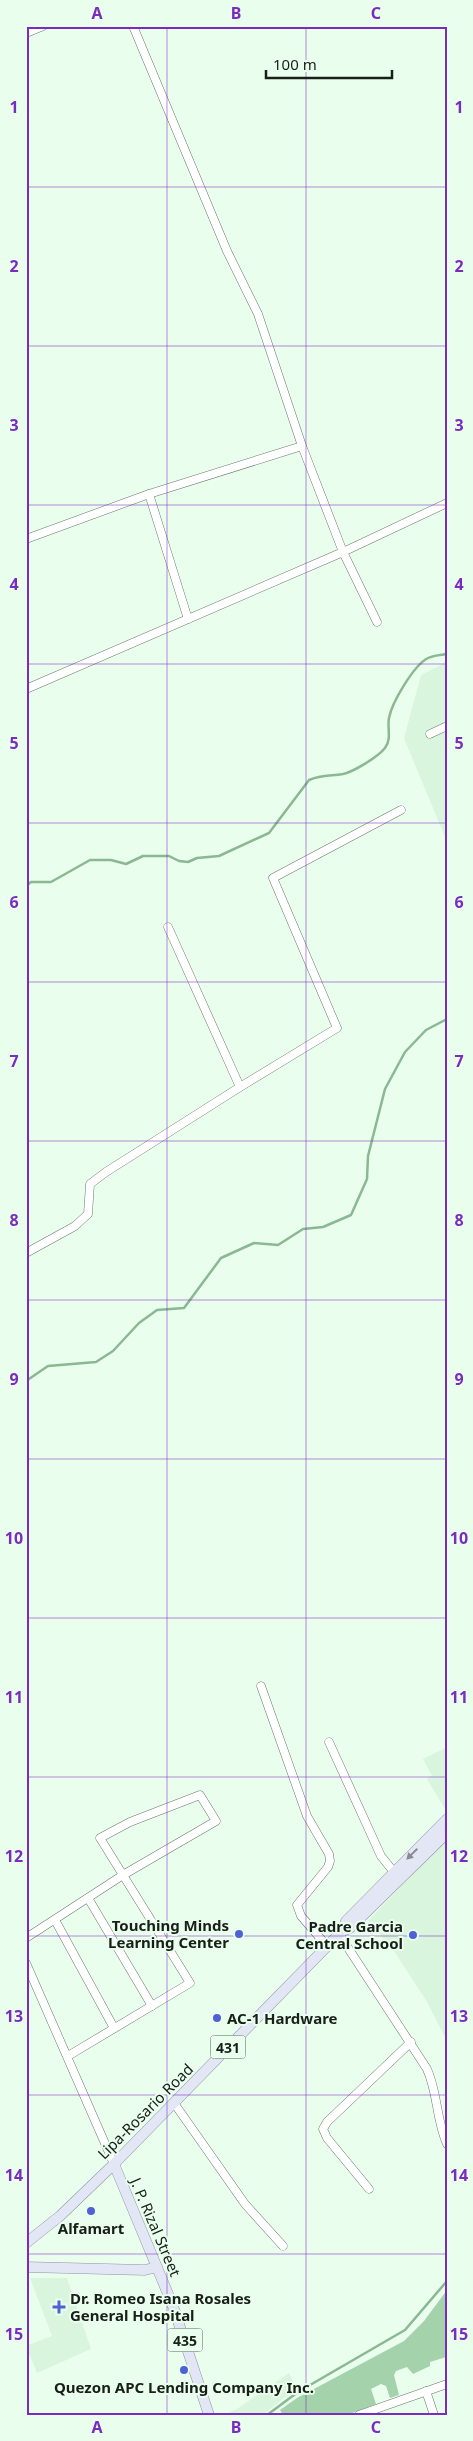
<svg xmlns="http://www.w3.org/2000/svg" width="473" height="2441" font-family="'Noto Sans',sans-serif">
<rect width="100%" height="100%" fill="#eafeed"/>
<g fill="#daf5de">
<path d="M 447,662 L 447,842 L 404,738 L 421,675 Z"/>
<path d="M 447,1747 L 447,1808 L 445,1809 L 427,1779 L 432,1776 L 423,1759 Z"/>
<path d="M 447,1838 L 447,2041 L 427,2002 L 392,1948 L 368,1921 Z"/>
<path d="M 30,2278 L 67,2278 L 91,2349 L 37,2373 L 26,2346 L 52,2336 Z"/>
<path d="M 289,2373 L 296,2388 L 263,2415 L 222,2415 L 237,2409 Z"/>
</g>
<path fill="#a3d2ab" d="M 447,2290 L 447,2359 L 446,2357 L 430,2362 L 430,2366 L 413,2374 L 407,2367 L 396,2371 L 394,2375 L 399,2395 L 390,2398 L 386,2386 L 381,2384 L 371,2389 L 376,2404 L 347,2415 L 283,2415 L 280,2410 L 297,2398 L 404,2341 L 424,2321 Z"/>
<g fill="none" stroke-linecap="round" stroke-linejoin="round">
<g stroke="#8ab892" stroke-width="2.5">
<path d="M 26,886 L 31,882 L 51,882 L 90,860 L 111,860 L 126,864 L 143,856 L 169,856 L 179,861 L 188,862 L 197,858 L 219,856 L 269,833 L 309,780 C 321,775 331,776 343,774 C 353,772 378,757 385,748 C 392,739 387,728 389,718 C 392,702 414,665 428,658 C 434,655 441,655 447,654"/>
<path d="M 26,1381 L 48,1366 L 96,1362 L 113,1351 L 139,1323 L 157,1310 L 184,1308 L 221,1258 L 254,1243 L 278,1245 L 303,1229 L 323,1227 L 351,1215 L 367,1179 L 368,1156 L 385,1089 L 405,1052 L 426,1030 L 447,1019"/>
<path d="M 267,2415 L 298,2392 L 405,2330 L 447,2281"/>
</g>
<g stroke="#697a6b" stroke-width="9">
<g id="minor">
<path d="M 133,26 L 227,251 L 258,314 L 302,446 L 343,552 L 377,622"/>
<path d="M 26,33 L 43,26"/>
<path d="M 149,494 L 188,619"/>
<path d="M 26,539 L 149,494 L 302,446"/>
<path d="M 26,689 L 343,552 L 447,503"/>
<path d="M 430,734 L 447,726"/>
<path d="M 240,1087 L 337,1028 L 273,878 L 401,810"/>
<path d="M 26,1253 L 75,1226 L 88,1214 L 90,1184 L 106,1172 L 240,1087 L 168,927"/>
<path d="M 261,1686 L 307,1816 L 329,1854 L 330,1861 L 328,1867 L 297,1905 L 301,1916 L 327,1946"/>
<path d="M 329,1742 L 381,1856 L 397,1876"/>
<path d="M 88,1898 L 152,2006"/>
<path d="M 55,1920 L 114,2028"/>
<path d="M 339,1934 L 427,2069 C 438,2093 436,2120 447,2144"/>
<path d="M 26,1938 L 123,1875 L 216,1821 L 200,1795 L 130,1822 L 100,1838 L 190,1983 L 68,2056"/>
<path d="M 26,1963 L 114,2164"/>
<path d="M 174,2103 L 245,2204 L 283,2246"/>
<path d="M 369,2189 L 327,2138 L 323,2129 L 327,2122 L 411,2042"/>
<path d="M 426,2391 L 434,2415"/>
<path d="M 359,2415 L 447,2384"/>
</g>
</g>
<g stroke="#8e96a3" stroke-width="11">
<g id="major">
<path d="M 447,1819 L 346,1921 L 342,1931 L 350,1928 L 447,1833"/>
<path d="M 114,2164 L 173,2306 L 209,2415"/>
<path d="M 26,2243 L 60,2216 L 114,2164 L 342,1931"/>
<path d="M 26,2267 L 145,2270 L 157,2267"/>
</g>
</g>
<use href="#minor" stroke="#fff" stroke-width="8"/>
<use href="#major" stroke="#e2e6f5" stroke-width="10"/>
</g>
<defs><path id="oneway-solid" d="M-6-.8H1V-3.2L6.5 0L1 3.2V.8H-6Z" transform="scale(1.25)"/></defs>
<use fill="#878c92" href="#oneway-solid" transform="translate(412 1854) rotate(135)"/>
<path fill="none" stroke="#7b2cbf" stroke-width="1" stroke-opacity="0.55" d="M 167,26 L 167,2415M 306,26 L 306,2415M 26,187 L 447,187M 26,346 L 447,346M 26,505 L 447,505M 26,664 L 447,664M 26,823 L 447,823M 26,982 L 447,982M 26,1141 L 447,1141M 26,1300 L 447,1300M 26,1459 L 447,1459M 26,1618 L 447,1618M 26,1777 L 447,1777M 26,1936 L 447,1936M 26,2095 L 447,2095M 26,2254 L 447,2254"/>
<g fill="#4e61d6" stroke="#eafeed" stroke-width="2">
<circle cx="239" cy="1934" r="5"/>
<circle cx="413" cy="1935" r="5"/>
<circle cx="217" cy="2018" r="5"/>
<circle cx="91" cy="2211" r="5"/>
<path d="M56.5 2299.5h5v5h5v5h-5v5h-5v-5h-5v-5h5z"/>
<circle cx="184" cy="2370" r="5"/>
</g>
<g text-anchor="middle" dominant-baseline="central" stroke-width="4" stroke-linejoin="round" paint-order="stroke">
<g fill="#eafeed" stroke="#576259" stroke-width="1">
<rect x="210.5" y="2035.5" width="35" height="23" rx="4"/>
<rect x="167.5" y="2328.5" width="35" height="23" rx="4"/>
</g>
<g font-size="14" font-weight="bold" fill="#181f19">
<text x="228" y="2047">431</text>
<text x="185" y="2340">435</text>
</g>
<g font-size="15" font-weight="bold" fill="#181f19" stroke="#eafeed" text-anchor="end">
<text x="229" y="1925">Touching Minds<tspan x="229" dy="17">Learning Center</tspan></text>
<text x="403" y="1926">Padre Garcia<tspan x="403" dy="17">Central School</tspan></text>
<text x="227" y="2018" text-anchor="start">AC-1 Hardware</text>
<text x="91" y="2228" text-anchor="middle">Alfamart</text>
<text x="70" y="2298" text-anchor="start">Dr. Romeo Isana Rosales<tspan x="70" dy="17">General Hospital</tspan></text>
<text x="184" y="2387" text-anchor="middle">Quezon APC Lending Company Inc.</text>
</g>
<g font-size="15" fill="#181f19" stroke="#eafeed">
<text transform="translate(145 2111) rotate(-45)">Lipa-Rosario Road</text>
<text transform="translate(156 2227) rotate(67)">J. P. Rizal Street</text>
</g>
</g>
<rect width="473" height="2441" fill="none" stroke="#eafeed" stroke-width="55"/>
<path d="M266 70v8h126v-8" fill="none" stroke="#181f19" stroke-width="2.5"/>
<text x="273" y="70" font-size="15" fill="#181f19" stroke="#eafeed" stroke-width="4" paint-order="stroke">100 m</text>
<rect x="28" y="28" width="418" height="2386" fill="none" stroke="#7b2cbf" stroke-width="2"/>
<g font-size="16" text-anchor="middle" font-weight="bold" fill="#7b2cbf">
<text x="97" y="19">A</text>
<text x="236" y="19">B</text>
<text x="376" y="19">C</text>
<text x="14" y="113">1</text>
<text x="459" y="113">1</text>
<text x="14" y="272">2</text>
<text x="459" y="272">2</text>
<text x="14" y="431">3</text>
<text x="459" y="431">3</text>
<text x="14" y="590">4</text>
<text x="459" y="590">4</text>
<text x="14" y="749">5</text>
<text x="459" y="749">5</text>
<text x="14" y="908">6</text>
<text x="459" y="908">6</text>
<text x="14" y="1067">7</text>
<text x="459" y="1067">7</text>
<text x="14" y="1226">8</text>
<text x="459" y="1226">8</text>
<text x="14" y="1385">9</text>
<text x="459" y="1385">9</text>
<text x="14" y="1544">10</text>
<text x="459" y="1544">10</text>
<text x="14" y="1703">11</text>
<text x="459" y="1703">11</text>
<text x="14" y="1862">12</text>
<text x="459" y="1862">12</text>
<text x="14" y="2022">13</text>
<text x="459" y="2022">13</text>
<text x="14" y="2181">14</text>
<text x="459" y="2181">14</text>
<text x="14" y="2340">15</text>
<text x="459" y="2340">15</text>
<text x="97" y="2433">A</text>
<text x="236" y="2433">B</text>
<text x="376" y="2433">C</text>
</g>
</svg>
